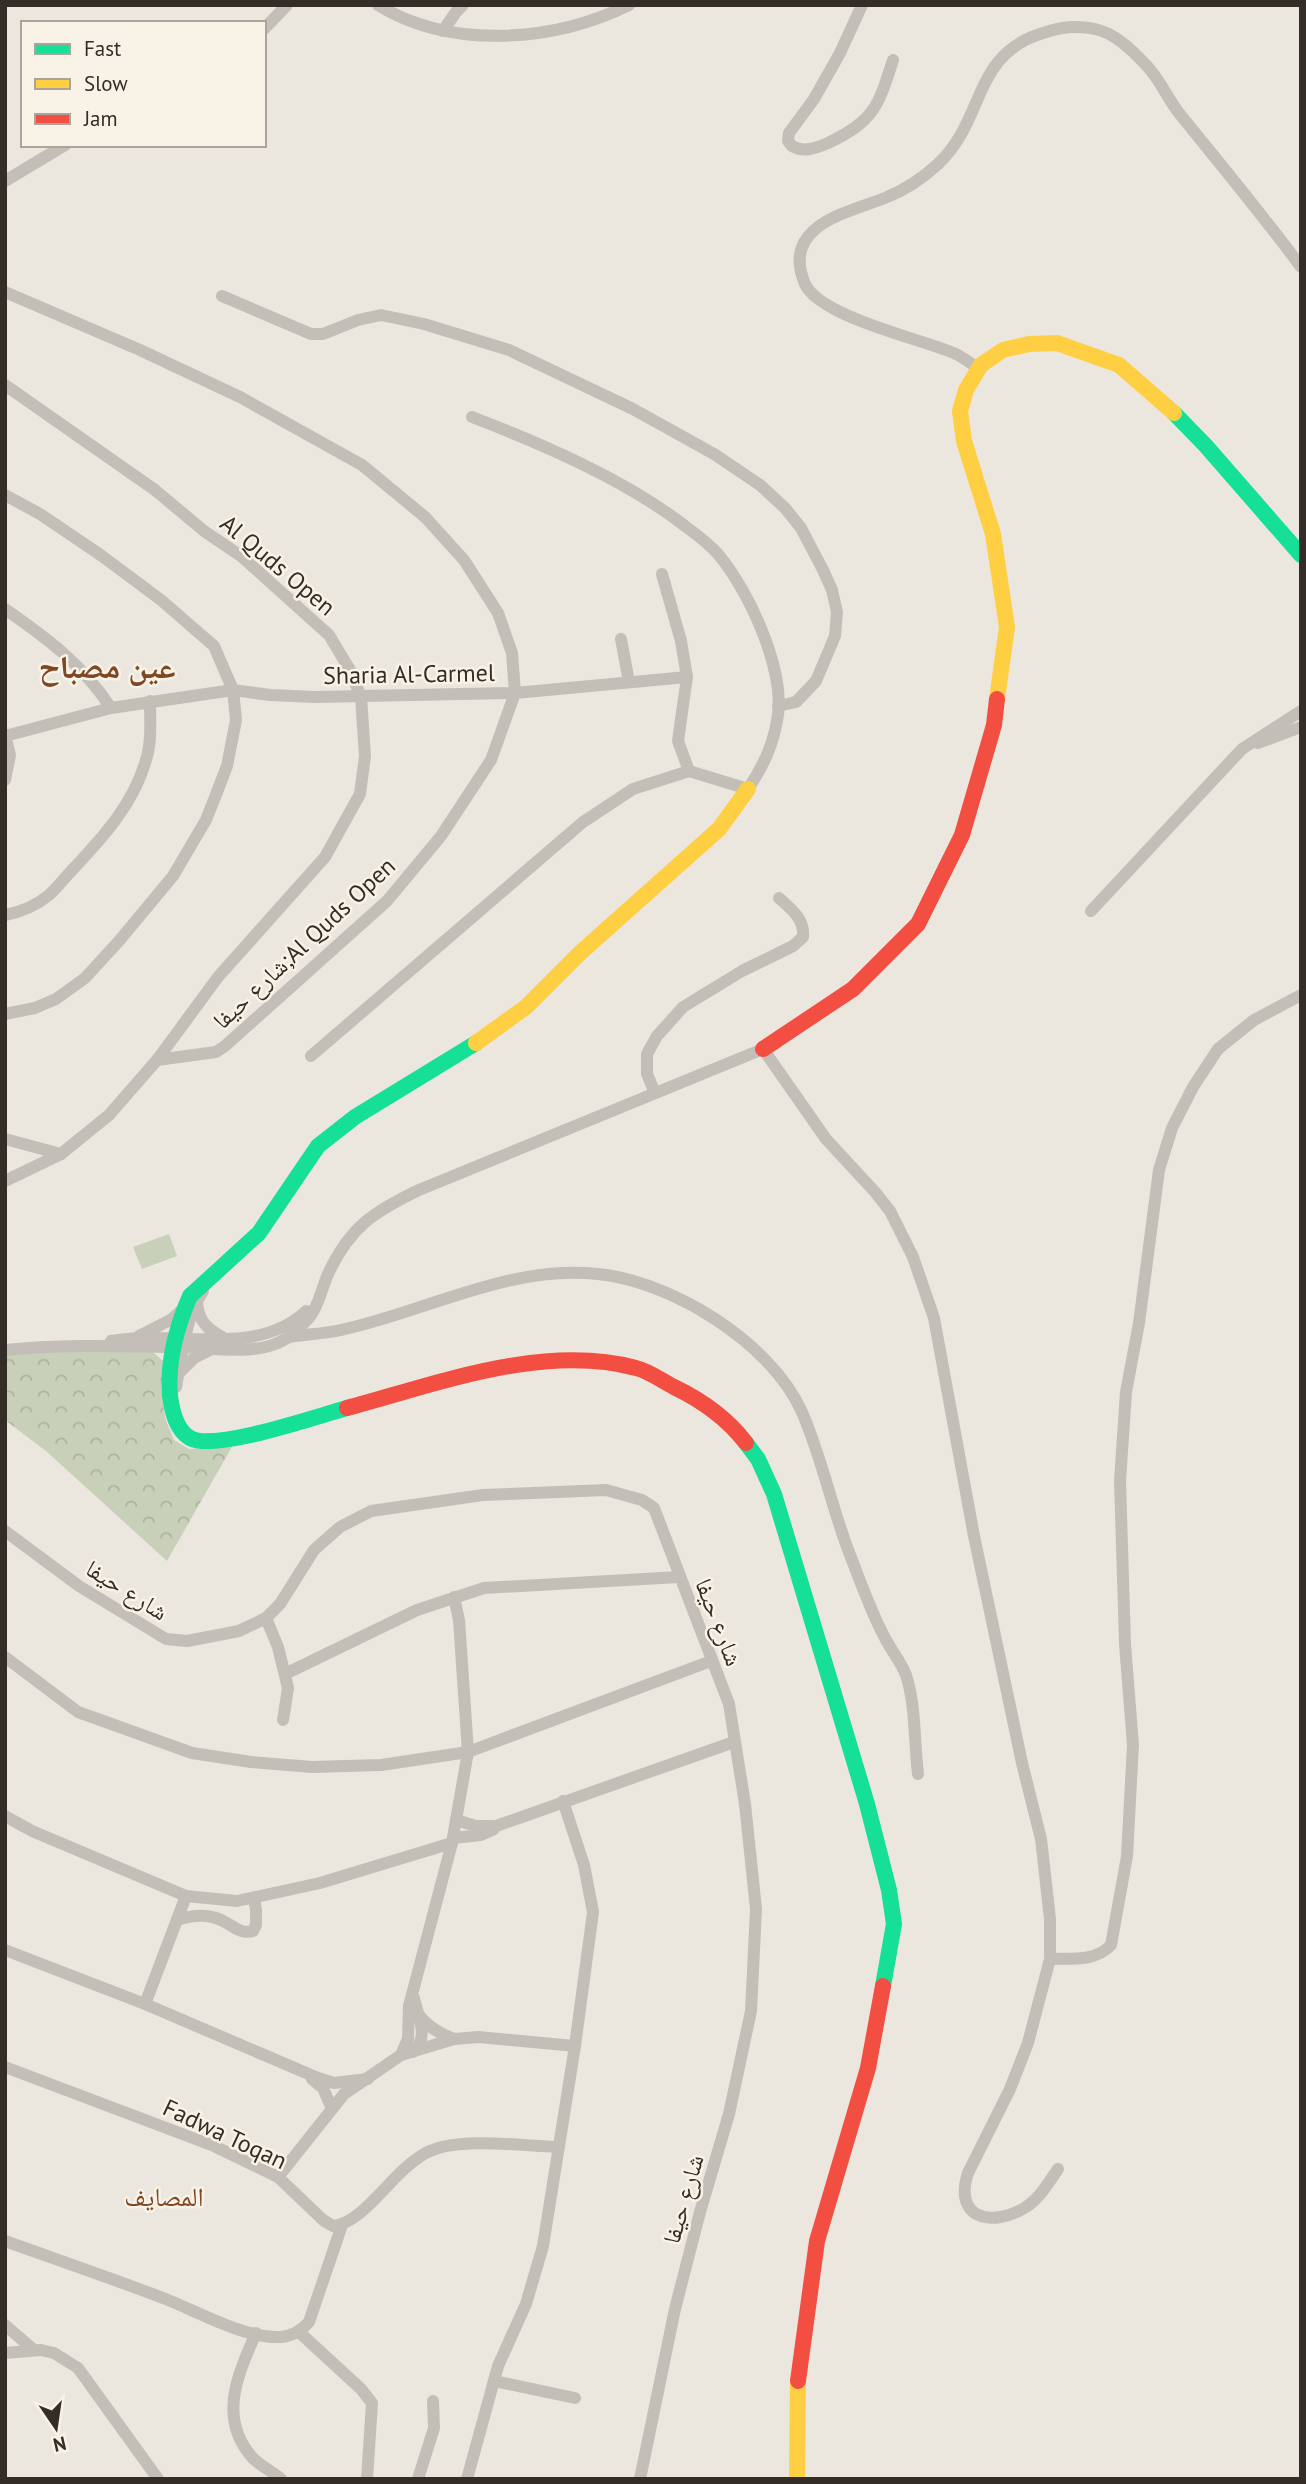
<svg xmlns="http://www.w3.org/2000/svg" width="1306" height="2484" font-family="'PT Sans','Noto Naskh Arabic',sans-serif">
<defs>
<pattern id="park-crowns" width="20" height="18" patternUnits="userSpaceOnUse" patternTransform="scale(1.75)"><rect width="20" height="18" fill="#c8d0b9"/><path d="M2 6a3 3 0 1 1 6 0M12 15a3 3 0 1 1 6 0" fill="none" stroke="#acb39f"/></pattern>
</defs>
<rect width="100%" height="100%" fill="#ebe7df"/>
<path fill="url(#park-crowns)" d="M 147,1347 L 169,1366 L 161,1387 L 165,1418 L 174,1440 L 189,1449 L 233,1445 L 167,1561 L 46,1451 L 5,1420 L 5,1350 Z"/>
<path fill="#c8d0b9" d="M 169,1234 L 177,1256 L 142,1269 L 133,1247 Z"/>
<g fill="none" stroke-linecap="round" stroke-linejoin="round">
<g stroke="#c3bfb8" stroke-width="12">
<path d="M 378,5 C 452,50 553,42 629,5"/>
<path d="M 862,5 L 840,53 L 814,99 L 789,133 L 788,141 L 792,146 C 804,153 816,148 828,143 C 874,121 878,107 893,60"/>
<path d="M 264,29 L 287,5"/>
<path d="M 443,31 L 456,12 L 463,5"/>
<path d="M 5,181 L 65,145"/>
<path d="M 5,292 L 140,350 L 240,397 L 362,465 L 425,517 L 464,560 L 498,613 L 512,653 L 515,693 L 315,697 L 270,695 L 233,690 L 111,708 L 5,736"/>
<path d="M 222,296 L 311,334 L 323,334 L 358,320 L 381,315 L 424,324 L 509,350 L 633,409 L 714,454 L 760,485 L 785,508 L 801,528 L 823,570 L 832,590 L 837,612 L 835,636 L 816,681 L 796,702 L 778,706"/>
<path d="M 979,369 C 972,364 964,358 956,354 C 922,339 820,317 805,284 C 780,226 846,213 885,198 C 905,190 922,179 938,164 C 986,119 972,54 1043,33 C 1061,27 1076,25 1095,29 C 1115,33 1133,51 1146,65 C 1160,79 1167,98 1179,113 C 1220,164 1262,214 1301,267"/>
<path d="M 5,385 L 155,490 L 204,531 L 241,556 L 329,635 L 350,670 L 361,697 L 365,756 L 360,794 L 325,857 L 218,977 L 157,1060 L 109,1115 L 61,1154 L 5,1181"/>
<path d="M 5,495 L 40,514 L 102,556 L 161,600 L 214,646 L 233,690 L 236,720 L 227,766 L 219,787 L 206,820 L 173,876 L 119,941 L 85,978 L 56,999 L 35,1008 L 5,1014"/>
<path d="M 662,574 L 681,641 L 687,677"/>
<path d="M 5,609 C 48,639 82,664 111,708"/>
<path d="M 621,639 L 629,682"/>
<path d="M 5,735 L 10,755 L 5,780"/>
<path d="M 1258,743 L 1301,727"/>
<path d="M 1091,911 L 1242,749 L 1301,711"/>
<path d="M 5,915 C 21,912 37,905 49,895 C 58,887 66,876 75,867 C 104,836 134,803 146,760 C 152,741 150,721 150,701"/>
<path d="M 311,1056 L 583,822 L 633,789 L 689,771"/>
<path d="M 157,1060 L 216,1052 L 225,1046 L 387,901 L 441,836 L 491,760 L 515,693 L 687,677 L 678,741 L 689,771 L 748,789 C 763,766 772,748 777,721 C 787,672 749,591 718,554 C 709,544 696,534 685,526 C 626,480 542,444 472,417"/>
<path d="M 655,1093 L 647,1074 L 647,1054 L 657,1036 L 683,1007 L 742,971 L 793,946 L 803,937 C 805,919 791,909 779,898"/>
<path d="M 5,1139 L 61,1154"/>
<path d="M 197,1302 C 198,1321 208,1330 224,1338"/>
<path d="M 139,1336 L 172,1319 L 183,1309"/>
<path d="M 289,1337 C 306,1334 324,1334 341,1330 C 425,1312 510,1264 598,1274 C 671,1281 770,1342 801,1410 C 823,1459 832,1511 852,1560 C 862,1586 872,1614 885,1638 C 891,1650 901,1662 906,1675 C 916,1706 914,1742 918,1774"/>
<path d="M 111,1341 C 174,1329 255,1359 306,1311"/>
<path d="M 5,1350 C 62,1344 118,1346 175,1347 C 204,1347 248,1355 275,1344 C 287,1340 297,1330 305,1322 C 318,1310 321,1290 328,1274 C 350,1227 373,1212 419,1190 L 763,1049 L 826,1139 L 875,1192 L 890,1211 L 913,1257 L 934,1318 L 974,1536 L 1022,1763 L 1041,1839 L 1050,1919 L 1050,1959 L 1028,2043 L 1010,2089 L 968,2173 C 953,2219 992,2228 1026,2207 C 1040,2198 1049,2182 1058,2169"/>
<path d="M 179,1373 L 194,1358 L 212,1349"/>
<path d="M 176,1387 C 182,1356 185,1318 203,1291"/>
<path d="M 5,1531 L 79,1586 L 166,1639 L 187,1641 L 239,1631 L 266,1618 L 280,1604 L 314,1550 L 340,1527 L 371,1511 L 483,1495 L 606,1490 L 642,1500 L 654,1508 L 729,1704 L 745,1804 L 756,1909 L 751,2011 L 729,2114 L 700,2212 L 675,2309 L 640,2479"/>
<path d="M 266,1618 L 278,1647 L 288,1688 L 283,1720"/>
<path d="M 5,1657 L 78,1712 L 192,1753 L 251,1762 L 312,1767 L 381,1765 L 468,1752 L 711,1661"/>
<path d="M 285,1674 L 417,1610 L 484,1588 L 679,1577"/>
<path d="M 5,1816 L 32,1831 L 186,1896 L 237,1901 L 320,1883 L 452,1843"/>
<path d="M 456,1820 L 476,1826 L 496,1826 L 734,1742"/>
<path d="M 453,1838 L 481,1835 L 494,1829"/>
<path d="M 177,1920 C 189,1916 203,1914 216,1918 C 230,1922 238,1935 253,1931 L 256,1925 L 256,1910 L 254,1898"/>
<path d="M 5,1950 L 145,2004 L 318,2078 L 334,2083 L 368,2079"/>
<path d="M 1050,1959 C 1072,1958 1095,1962 1111,1945 L 1127,1856 L 1133,1745 L 1125,1644 L 1120,1481 L 1126,1392 L 1139,1323 L 1159,1170 L 1172,1128 L 1193,1087 L 1218,1049 L 1254,1020 L 1301,995"/>
<path d="M 145,2004 L 186,1896"/>
<path d="M 418,2014 C 428,2027 439,2033 454,2039"/>
<path d="M 413,2052 C 430,2036 418,2018 414,1998"/>
<path d="M 401,2055 L 408,2039 L 409,2006 L 452,1843 L 468,1752 L 459,1620 L 454,1597"/>
<path d="M 5,2067 L 214,2146 L 278,2177 L 323,2220 L 333,2226 C 366,2223 395,2166 430,2151 C 463,2137 522,2146 559,2147"/>
<path d="M 312,2079 L 323,2088 L 332,2109"/>
<path d="M 278,2177 L 344,2094 L 401,2055 L 454,2039 L 478,2037 L 575,2046"/>
<path d="M 5,2241 C 58,2260 111,2278 163,2298 C 197,2311 245,2339 281,2337 C 293,2336 301,2331 309,2322 L 342,2225"/>
<path d="M 5,2325 L 34,2350"/>
<path d="M 299,2332 L 361,2389 L 372,2403 L 367,2479"/>
<path d="M 256,2333 C 238,2374 218,2417 251,2456 C 258,2465 272,2471 281,2479"/>
<path d="M 5,2353 L 41,2350 L 54,2353 L 78,2368 L 158,2479"/>
<path d="M 494,2381 L 575,2398"/>
<path d="M 418,2479 L 434,2428 L 433,2401"/>
<path d="M 467,2479 L 498,2366 L 526,2304 L 543,2246 L 575,2046 L 593,1912 L 584,1865 L 563,1801"/>
</g>
<g stroke="#16e098" stroke-width="16">
<path d="M 1174,413 L 1206,446 L 1301,555"/>
<path d="M 347,1408 C 317,1416 214,1452 190,1438 C 176,1430 172,1411 170,1396 C 167,1362 177,1326 190,1296 L 259,1233 L 318,1146 L 355,1117 L 476,1043"/>
<path d="M 746,1443 L 758,1459 L 774,1494 L 867,1804 L 889,1890 L 894,1924 L 883,1986"/>
</g>
<g stroke="#ffcf43" stroke-width="16">
<path d="M 997,699 L 1007,627 L 993,534 L 964,441 L 960,411 L 966,390 L 981,365 L 1003,350 L 1029,344 L 1057,343 L 1119,365 L 1174,413"/>
<path d="M 476,1043 L 526,1007 L 580,953 L 719,829 L 748,789"/>
<path d="M 797,2479 L 798,2381"/>
</g>
<g stroke="#f24e42" stroke-width="16">
<path d="M 763,1049 L 853,989 L 918,924 L 962,835 L 994,725 L 997,699"/>
<path d="M 347,1408 C 437,1384 543,1343 636,1368 C 649,1371 662,1381 674,1387 C 701,1400 727,1418 746,1443"/>
<path d="M 798,2381 L 817,2241 L 868,2068 L 883,1986"/>
</g>
</g>
<g text-anchor="middle" dominant-baseline="central" stroke-width="5" stroke-linejoin="round" paint-order="stroke">
<g font-size="24" fill="#342d27" stroke="#f8f3e6">
<text transform="translate(278 565) rotate(40)">Al Quds Open</text>
<text transform="translate(409 674) rotate(-1)">Sharia Al-Carmel</text>
<text transform="translate(304 943) rotate(-43)">شارع حيفا;Al Quds Open</text>
<text transform="translate(127 1590) rotate(32)">شارع حيفا</text>
<text transform="translate(719 1622) rotate(69)">شارع حيفا</text>
<text transform="translate(225 2134) rotate(25)">Fadwa Toqan</text>
<text transform="translate(683 2199) rotate(-74)">شارع حيفا</text>
</g>
<g font-size="26" fill="#7f4824" stroke="#f8f3e6">
<text x="164" y="2196">المصايف</text>
</g>
<g font-size="32" font-weight="bold" fill="#7f4824" stroke="#f8f3e6">
<text x="107" y="666">عين مصباح</text>
</g>
</g>
<rect width="1306" height="2484" fill="none" stroke="#342d27" stroke-width="14"/>
<rect x="21" y="21" width="245" height="126" fill="#f8f3e6" stroke="#aaa49a" stroke-width="2"/>
<rect x="35" y="44" width="35" height="10" fill="#16e098" stroke="#aaa49a" stroke-width="2"/>
<text x="84" y="56" font-size="21" fill="#342d27">Fast</text>
<rect x="35" y="79" width="35" height="10" fill="#ffcf43" stroke="#aaa49a" stroke-width="2"/>
<text x="84" y="91" font-size="21" fill="#342d27">Slow</text>
<rect x="35" y="114" width="35" height="10" fill="#f24e42" stroke="#aaa49a" stroke-width="2"/>
<text x="84" y="126" font-size="21" fill="#342d27">Jam</text>
<g transform="translate(56 2428) rotate(167)" stroke="#f8f3e6" stroke-width="5" paint-order="stroke">
<path d="M0-5L12 26L0 18L-12 26Z" fill="#342d27"/>
<text y="-10" font-size="19" font-weight="bold" text-anchor="middle" fill="#342d27">N</text>
</g>
</svg>
